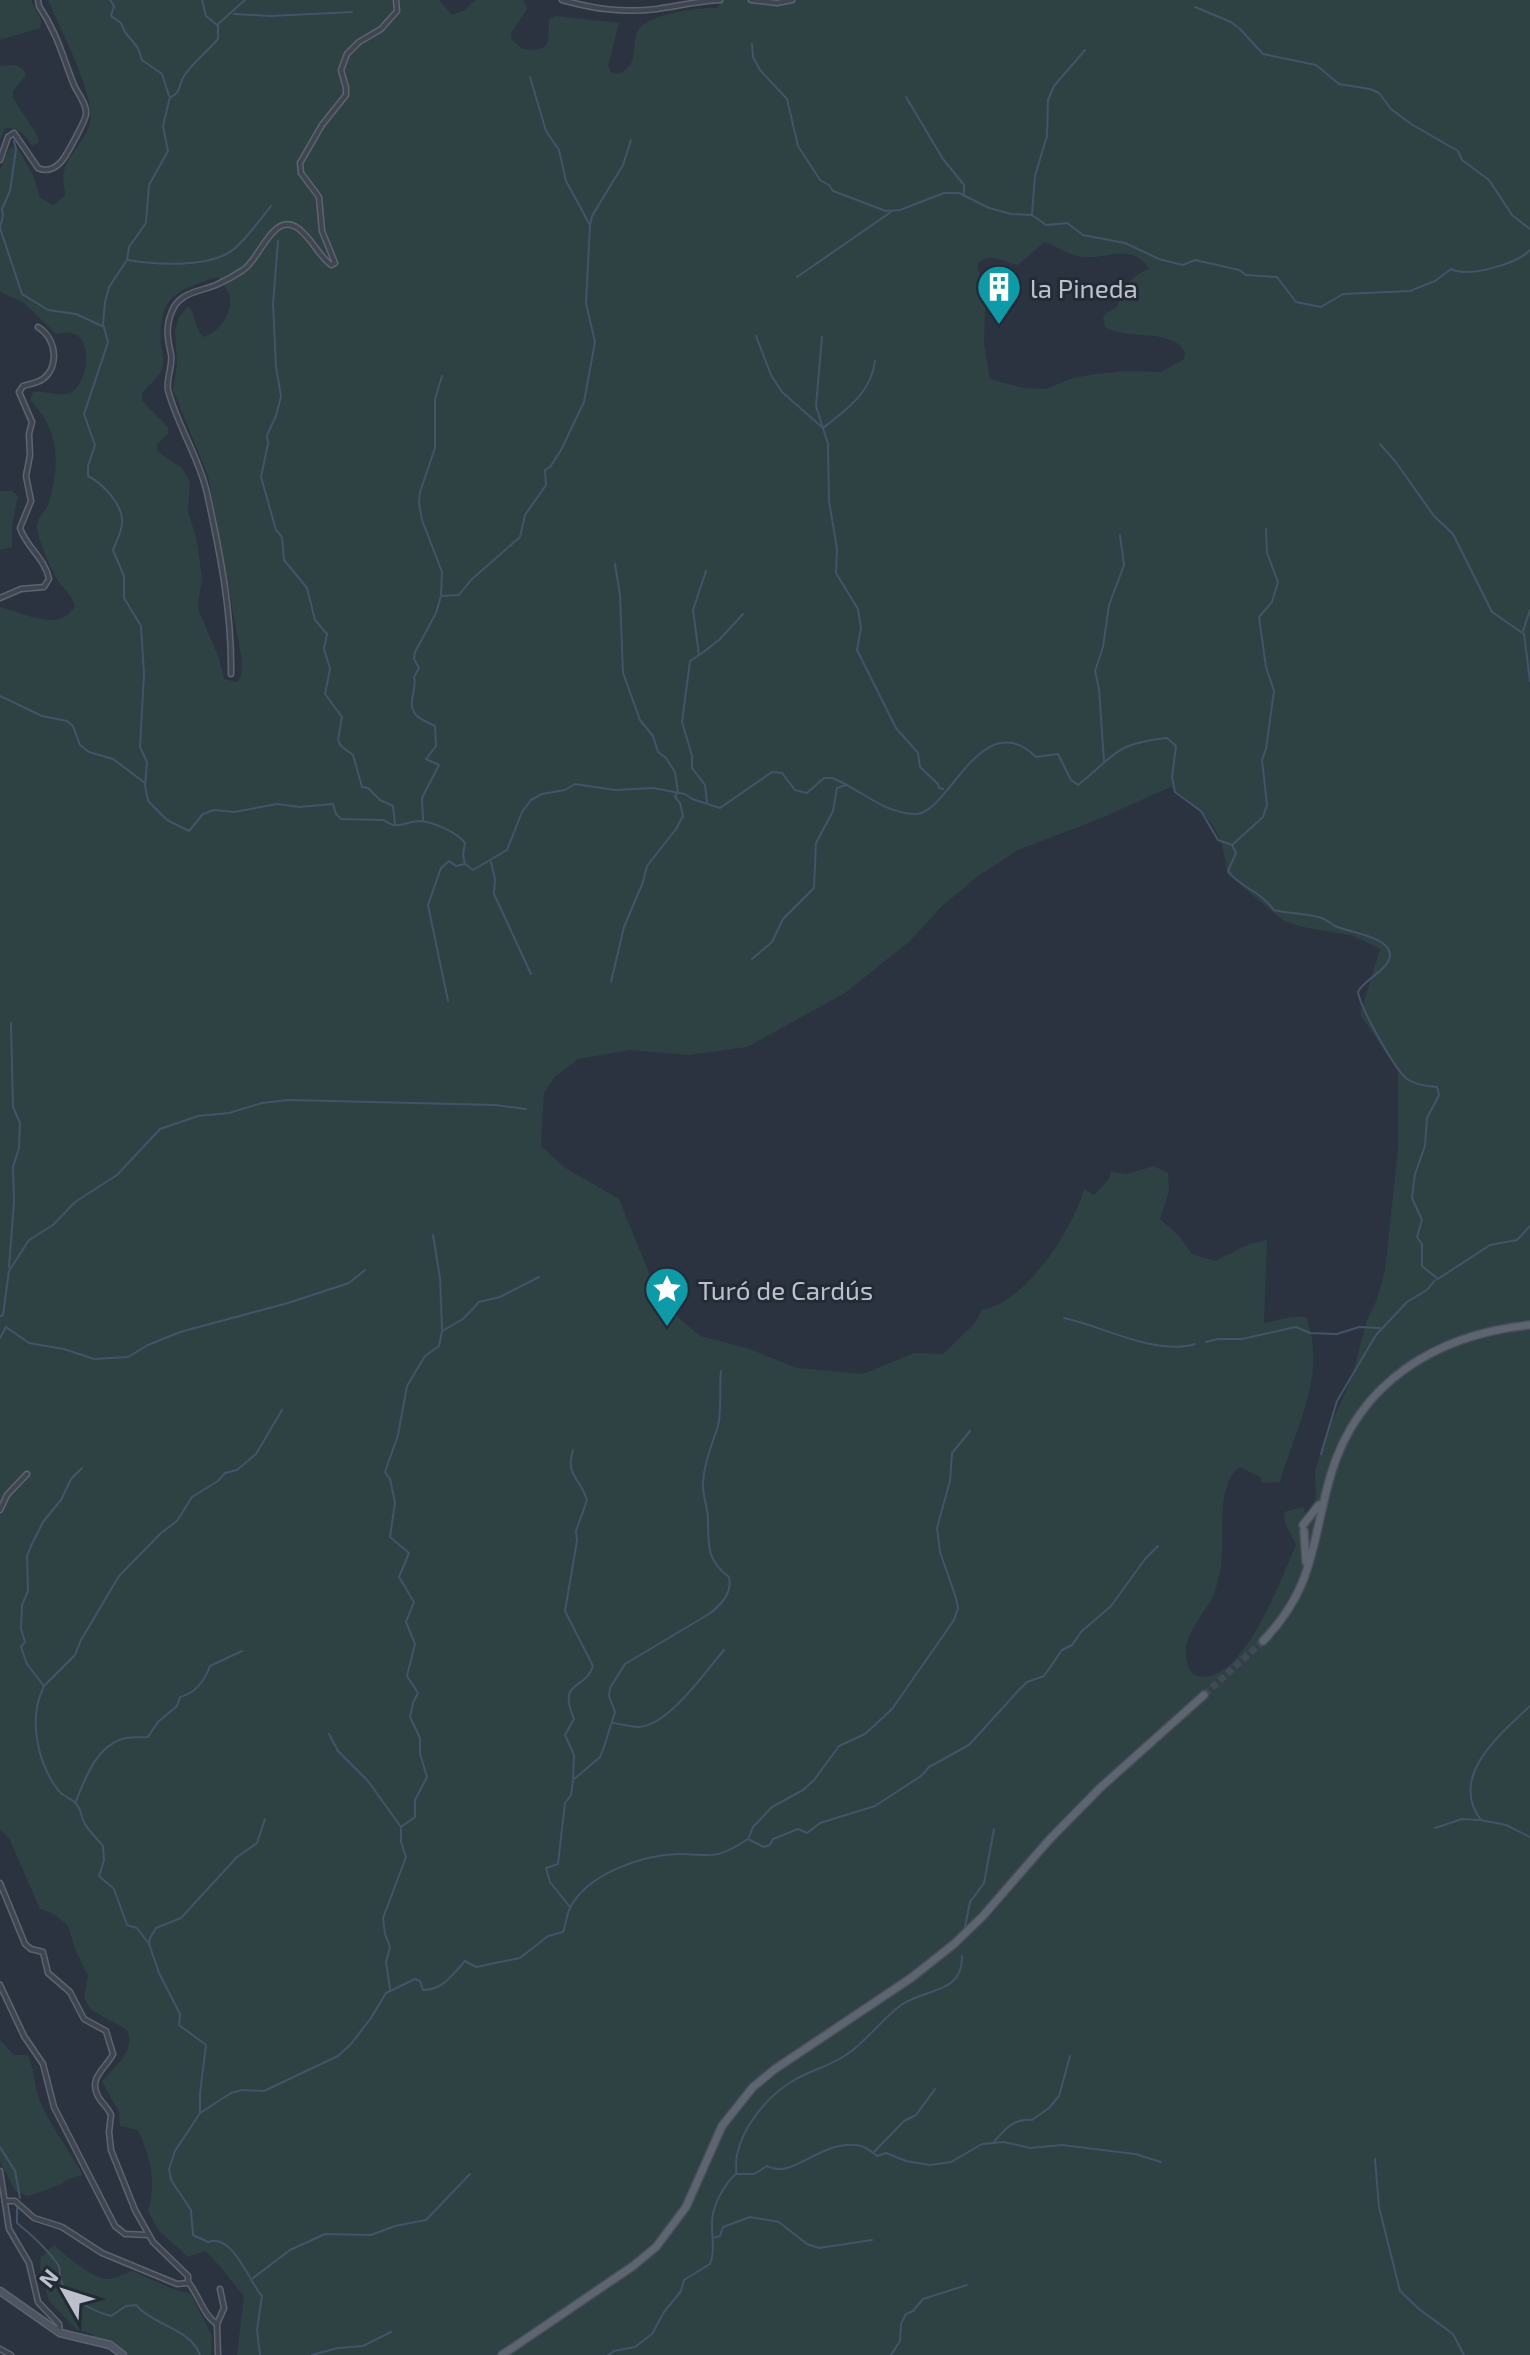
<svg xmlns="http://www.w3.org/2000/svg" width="1530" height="2355" font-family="'Exo 2',sans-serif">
<rect width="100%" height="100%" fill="#2b3341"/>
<g fill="#2e4143" fill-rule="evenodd">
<path d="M 0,0 L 31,0 L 41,20 L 40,28 L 0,40 Z"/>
<path d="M 48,0 L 439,0 L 452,15 L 465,10 L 475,0 L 523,0 L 527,9 L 511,33 L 512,40 L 523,49 C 554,53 547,39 549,19 L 556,16 L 619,23 L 608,66 L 611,72 L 618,74 C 640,66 630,48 638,31 C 645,14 700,7 717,8 L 722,0 L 1530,0 L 1530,2355 L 237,2355 L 244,2296 C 230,2281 221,2265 205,2251 L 188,2257 L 158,2230 L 148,2211 C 157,2182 150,2157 138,2130 L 120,2126 L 119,2112 L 102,2082 C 114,2065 136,2053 127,2030 L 90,2009 L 84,1997 L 88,1976 L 75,1949 L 68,1926 L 54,1914 L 40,1909 L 9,1838 L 0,1829 L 0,607 C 24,612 58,634 75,606 C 72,595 64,590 58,581 C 51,569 39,542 37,529 C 36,516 46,513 49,502 C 60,462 60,431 30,400 L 33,392 C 45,390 59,397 70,393 C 87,386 94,340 74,334 C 69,332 62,333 56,334 L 24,303 L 0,292 L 0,170 L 9,149 L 16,145 L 34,177 L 40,198 L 54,205 L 65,195 C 65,187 62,179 64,171 C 69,153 86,140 90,122 C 96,96 59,27 48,0 ZM 1044,242 C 1057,246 1069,255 1082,257 C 1103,260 1134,242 1149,269 C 1131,276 1122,287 1118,306 L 1106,313 L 1103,319 L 1105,327 C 1127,341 1171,327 1185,352 L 1184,359 L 1161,372 L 1125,371 L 1096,374 L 1073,378 L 1046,389 L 1024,388 L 990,379 L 984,344 L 985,307 L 996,293 L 978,271 L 978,263 C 992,251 1003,263 1018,265 ZM 218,277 C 222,284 230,292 230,300 C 231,316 218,332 204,337 C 194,329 197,315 188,306 L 179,317 L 175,331 L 177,365 L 173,390 L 208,476 L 242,661 L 241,676 L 237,682 L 224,679 L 219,658 L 199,611 L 198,604 L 202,578 L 197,541 L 188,511 L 190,481 L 182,468 L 158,452 L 157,444 L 168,434 L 168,427 L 142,401 L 142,394 C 148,385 158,379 162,369 C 165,361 162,353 161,344 C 158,297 176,290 218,277 ZM 1171,787 C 1207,814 1223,827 1227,874 L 1284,921 L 1302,927 L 1351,935 L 1380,949 L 1360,1014 L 1398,1071 L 1398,1150 L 1385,1270 L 1377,1299 L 1367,1320 L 1351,1380 L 1327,1432 L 1315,1471 L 1316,1498 L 1306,1515 L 1303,1507 L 1284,1512 L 1285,1523 L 1296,1545 C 1282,1576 1243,1686 1198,1676 C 1188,1674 1186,1660 1186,1651 C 1186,1632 1205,1613 1213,1596 C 1217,1587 1219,1576 1221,1566 C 1225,1540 1215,1483 1240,1467 L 1260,1477 L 1263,1483 L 1280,1482 C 1295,1430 1328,1373 1306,1317 L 1291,1317 L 1264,1323 L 1267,1240 L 1249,1244 L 1215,1261 L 1192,1254 L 1179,1236 L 1160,1219 L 1169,1192 L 1168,1173 L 1154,1166 L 1127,1174 L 1111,1172 L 1109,1179 L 1094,1195 L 1084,1189 C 1073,1230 1025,1303 982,1310 L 975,1323 L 943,1354 L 914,1353 L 863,1374 L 797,1368 L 747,1348 L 700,1336 L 679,1318 L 649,1273 L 619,1199 L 564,1167 L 541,1146 L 544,1093 L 555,1077 L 578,1059 L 630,1050 L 689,1055 L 747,1047 L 845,993 L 910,941 L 941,907 L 978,876 L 1018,850 L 1099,819 Z"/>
<path d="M 16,65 L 23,69 L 26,75 L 13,91 L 13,98 L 37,135 L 39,142 L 32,146 C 26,135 19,127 5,128 L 0,141 L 0,66 Z"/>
<path d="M 0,491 L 12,491 L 18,496 L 12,525 L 12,547 L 0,550 Z"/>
<path d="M 0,2040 L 14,2055 L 28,2055 C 35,2071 34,2088 41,2104 C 53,2129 70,2152 83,2175 L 68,2179 L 59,2185 L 29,2196 L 16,2192 L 0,2162 Z"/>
<path d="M 54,2245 C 65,2255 93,2279 107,2279 C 115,2279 124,2274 132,2271 L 173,2289 L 191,2294 L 212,2336 L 211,2355 L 117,2355 L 94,2343 L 92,2334 L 76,2329 L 49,2301 L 40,2268 L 41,2257 Z"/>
</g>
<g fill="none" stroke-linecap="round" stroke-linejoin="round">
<g stroke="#455369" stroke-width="2">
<path d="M 110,0 L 114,6 L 111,16 L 121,23 L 125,32 L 138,48 L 142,60 L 162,74 L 169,96"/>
<path d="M 202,0 L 206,16 L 217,25"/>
<path d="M 1195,7 L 1231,22 L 1240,29 L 1263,54 L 1316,65 L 1339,84 L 1370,89 L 1379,93 L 1391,109 L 1411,124 L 1458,151 L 1462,160 L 1489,180 L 1512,215 L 1530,229"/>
<path d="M 234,14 L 270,16 L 352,12"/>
<path d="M 752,44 L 753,57 L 760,70 L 787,99 L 798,146 L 820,180 L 829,185 L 833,191 L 886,211 L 900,210 L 944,193 L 959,193 L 989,208 L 1011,214 L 1032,215 L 1046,225 L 1067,223 L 1083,235 L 1125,243 L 1159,259 L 1183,265 L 1195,260 L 1239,270 L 1246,275 L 1277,277 L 1296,302 L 1321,307 L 1343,294 L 1410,291 L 1435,281 L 1451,269 C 1468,278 1517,264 1530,250"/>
<path d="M 170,97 L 163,126 L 168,151 L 149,185 L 146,223 L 129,247 L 127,260 L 109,287 L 105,302 L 103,324 L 108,342 L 84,414 L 95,445 L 88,466 L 88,476 C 103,484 124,505 122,524 C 121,533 116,542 113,550 L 124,576 L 124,598 L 141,626 L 144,674 L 140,747 L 147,762 L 145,786 L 148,801 L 167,820 L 189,831 L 203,814 L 214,810 L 234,812 L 277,804 L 299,807 L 333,804 L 336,814 L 341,819 L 384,820 C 397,831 406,821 420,821 C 434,822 458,833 465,843 L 463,855 L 465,864 L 473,870 L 507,850 L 522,812 L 531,800 L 542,794 L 565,790 L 575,784 L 615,790 L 653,788 L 685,794 L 692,799 L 720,808 L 772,772 L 782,773 L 795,790 L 807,793 L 824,778 L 832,778 C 861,789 882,813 915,814 C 948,816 981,703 1036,757 L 1058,754 L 1071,780 L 1078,785 C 1117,754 1113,744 1167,738 L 1176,746 L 1172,777 L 1175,792 L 1201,811 L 1218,840 L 1232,845 L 1236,853 L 1228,871 C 1242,889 1258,889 1274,910 C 1290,914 1310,913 1324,919 C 1325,919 1334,926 1335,926 C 1347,932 1388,936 1390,954 C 1391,969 1364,979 1358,992 C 1360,1007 1395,1070 1407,1079 C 1416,1085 1426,1086 1437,1087 L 1439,1095 L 1427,1118 L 1425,1146 L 1415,1174 L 1412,1198 L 1422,1220 L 1417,1237 L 1422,1244 L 1422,1266 L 1438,1279 L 1490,1245 L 1517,1240 L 1530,1226"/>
<path d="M 171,97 C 182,92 178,85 184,76 C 192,63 207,52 218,39 L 218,24 L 245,0"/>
<path d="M 906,97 L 943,159 L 964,185 L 964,194"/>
<path d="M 1032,214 L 1035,176 L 1047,136 L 1048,100 L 1054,86 L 1085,50"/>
<path d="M 590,225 L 592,216 L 623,165 L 631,140"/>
<path d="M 0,227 L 3,216 L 2,209 L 10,191 L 16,149 L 14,141"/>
<path d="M 0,228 L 22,294 L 48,310 L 76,314 L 102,326"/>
<path d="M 278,241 L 273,304 L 276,367 L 281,396 L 276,416 L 267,435 L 268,444 L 261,477 L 276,530 L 282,537 L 284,560 L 307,588 L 315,620 L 327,634 L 324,649 L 330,669 L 325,694 L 342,717 L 338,740 L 341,746 L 353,755 L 362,787 L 368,788 L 380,800 L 393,806 L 395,824"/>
<path d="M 128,260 C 156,265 211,268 234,249 C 247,238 260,220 271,206"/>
<path d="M 797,277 L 891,212"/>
<path d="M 756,336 L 771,375 L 782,392 L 823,428 C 847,409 871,393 875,361"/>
<path d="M 822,337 L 816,406 L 828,444 L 829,501 L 837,549 L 836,573 L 858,609 L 861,628 L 857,650 L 896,728 L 918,753 L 920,767 L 938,784 L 939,788 L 943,789"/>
<path d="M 1380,444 L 1395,461 L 1434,516 L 1453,534 L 1492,612 L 1524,634 L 1530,681"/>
<path d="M 615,564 L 620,595 L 623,673 L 640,720 L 653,736 L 658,752 L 666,758 L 675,772 L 678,793"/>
<path d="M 706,571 L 693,610 L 699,655 L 690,661 L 682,722 L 692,756 L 692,768 L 705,785 L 707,802"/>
<path d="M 441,595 L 442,572 L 422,520 L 419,503 L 420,492 L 435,448 L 435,399 L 442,376"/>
<path d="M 1523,631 L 1530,610"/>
<path d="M 701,654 L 720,639 L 743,614"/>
<path d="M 0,696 L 42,716 L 67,721 L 73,726 L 80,745 L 89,752 L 113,759 L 145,783"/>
<path d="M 1104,761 L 1099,689 L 1095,671 L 1103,647 L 1109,605 L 1124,565 L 1120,535"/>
<path d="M 423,820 L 422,798 L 439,765 L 426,759 L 436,746 L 435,726 C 430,723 421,720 417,716 C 405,704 418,690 414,677 L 419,668 L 414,659 L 415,652 L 436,613 L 441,596 L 459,595 L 471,580 L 520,537 L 525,515 L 546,485 L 545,470 L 550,467 L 561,450 L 584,402 L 595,342 L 586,303 L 590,225 L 566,181 L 559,150 L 546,131 L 530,77"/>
<path d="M 1232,845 L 1263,817 L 1267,805 L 1262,760 L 1266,749 L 1274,691 L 1266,667 L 1259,617 L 1272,602 L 1278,582 L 1267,553 L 1266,529"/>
<path d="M 491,862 L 495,879 L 494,894 L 531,974"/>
<path d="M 752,959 L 772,942 L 783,919 L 814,888 L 816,843 L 833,811 L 837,788 L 846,785"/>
<path d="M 611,982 L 624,927 L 643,882 L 647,866 L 676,829 L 683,816 L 680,803 L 675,797 L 677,793"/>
<path d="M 448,1001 L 428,905 L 441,868 L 449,861 L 456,866 L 465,864"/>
<path d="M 433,1235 L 440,1278 L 442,1329"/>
<path d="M 9,1267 L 14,1202 L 13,1167 L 19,1148 L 20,1123 L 13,1107 L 11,1023"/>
<path d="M 0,1316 L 3,1315 L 9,1271 L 29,1240 L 53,1225 L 75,1202 L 117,1175 L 160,1129 L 198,1116 L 229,1113 L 262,1103 L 288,1100 L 495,1105 L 526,1109"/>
<path d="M 1064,1318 C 1102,1326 1156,1356 1195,1344"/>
<path d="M 0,1338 L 6,1327 L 29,1343 L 64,1349 L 94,1359 L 128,1357 L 148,1345 L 180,1332 L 288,1303 L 349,1283 L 365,1270"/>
<path d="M 1206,1342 L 1218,1339 L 1242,1339 L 1296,1327 L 1310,1333 L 1337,1334 L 1359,1327 L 1380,1328"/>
<path d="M 573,1450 C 565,1476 580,1477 587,1500 L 576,1531 L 577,1541 L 565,1611 L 593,1666 C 585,1691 557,1679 574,1719 L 565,1735 L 574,1755 L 573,1780"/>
<path d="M 1321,1454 L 1337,1401 L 1376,1335 L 1407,1302 L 1427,1290 L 1435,1280"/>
<path d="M 82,1468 L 71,1479 L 61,1500 L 43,1522 L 31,1546 L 27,1556 L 28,1591 L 22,1605 L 21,1629 L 25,1642 L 21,1647 L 27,1664 L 44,1686 C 28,1718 37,1762 58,1790 C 63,1797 73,1798 77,1805 C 81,1809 81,1817 84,1822 C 88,1831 97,1838 103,1846 L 104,1860 L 99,1876 L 114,1889 L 127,1925 L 137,1928 L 149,1944"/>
<path d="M 44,1686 L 75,1655 L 81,1640 L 119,1576 L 161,1533 L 177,1521 L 192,1497 L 218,1481 L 225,1473 L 237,1470 L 256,1454 L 282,1410"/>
<path d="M 1530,1706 C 1500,1734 1448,1777 1481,1820 L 1506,1825 L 1530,1837"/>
<path d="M 613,1723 C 621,1724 631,1727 639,1727 C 669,1725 705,1672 724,1650"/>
<path d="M 329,1734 L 338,1751 L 368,1781 L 401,1827"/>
<path d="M 76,1801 C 85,1779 96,1747 122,1739 C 130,1736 139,1738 148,1737 L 158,1722 L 177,1706 L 180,1697 C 196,1693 205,1680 210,1666 L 242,1651"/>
<path d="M 1435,1828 L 1462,1819 L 1480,1820"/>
<path d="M 749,1837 L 753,1827 L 772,1807 L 803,1790 L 814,1780 L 839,1746 L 865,1734 L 892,1709 L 954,1620 L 958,1608 L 956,1598 L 940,1552 L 937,1528 L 950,1481 L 952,1453 L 970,1431"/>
<path d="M 570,1907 L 550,1882 L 546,1868 L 558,1864 L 565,1803 L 571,1795 L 573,1780 L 600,1757 L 604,1747 L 615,1712 L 609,1696 L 610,1688 L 625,1664 L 709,1614 C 721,1605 733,1593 729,1577 C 708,1562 708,1546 708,1523 C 709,1511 703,1498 703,1486 C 703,1466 712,1444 718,1426 C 722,1412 719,1386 721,1371"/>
<path d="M 965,1927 L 970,1902 L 984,1883 L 994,1829"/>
<path d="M 390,1989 L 386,1962 L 390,1947 L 385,1934 L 383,1918 L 406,1857 L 401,1842 L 401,1827 L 415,1817 L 415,1800 L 427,1777 L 420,1754 L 420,1738 L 410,1717 L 413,1703 L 418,1693 L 407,1676 L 415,1644 L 406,1622 L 414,1602 L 399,1577 L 409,1553 L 390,1537 L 395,1503 L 390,1479 L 385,1472 L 398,1435 L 407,1386 L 425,1356 L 439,1346 L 442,1331 L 463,1319 L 479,1302 L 500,1297 L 539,1277"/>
<path d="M 200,2113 L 200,2093 L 206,2045 L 179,2025 L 180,2014 L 159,1973 L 149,1944 L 150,1938 L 156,1928 L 181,1918 L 237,1857 L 257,1843 L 265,1819"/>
<path d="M 994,2142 C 1005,2129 1014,2118 1032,2120 L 1049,2108 L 1059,2096 L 1070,2056"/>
<path d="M 0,2147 L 15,2171 L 20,2198"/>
<path d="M 873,2153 L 904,2121 L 916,2115 L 935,2089"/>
<path d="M 1375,2159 L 1379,2207 L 1400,2291 L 1419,2309 L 1453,2334 L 1464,2355"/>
<path d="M 736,2174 L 754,2174 L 767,2166 C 793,2181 822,2137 861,2146 C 866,2147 873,2153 877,2156 L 886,2153 L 906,2161 L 930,2165 L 951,2162 L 982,2144 L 1004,2142 L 1030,2148 L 1062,2145 L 1135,2154 L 1161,2162"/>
<path d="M 17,2208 L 17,2223 C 32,2235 46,2248 57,2263 C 62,2269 58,2274 61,2280 C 66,2298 95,2312 111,2316 L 126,2306 L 136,2305 C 154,2326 190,2328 200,2355"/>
<path d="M 713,2238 L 720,2236 L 723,2227 L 750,2217 L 779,2222 L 807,2244 L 819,2248 L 872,2240"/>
<path d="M 253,2278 L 290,2250 L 325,2234 L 371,2235 L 395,2226 L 426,2220 L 470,2174"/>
<path d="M 260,2355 L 257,2330 L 262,2296 C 248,2280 233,2233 208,2242 L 193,2235 L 191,2210 L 171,2180 L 169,2169 L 175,2151 L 200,2113 L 231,2093 L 242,2090 L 264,2091 L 338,2056 L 351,2044 L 371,2018 L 386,1993 L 415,1979 L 420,1981 L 423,1990 C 443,1990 452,1975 465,1961 L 476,1967 L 520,1958 L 548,1936 L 563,1932 C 566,1925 566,1916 570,1908 C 587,1874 642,1855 678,1854 C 714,1854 714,1861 748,1839 L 764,1847 L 770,1845 L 773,1839 L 798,1829 L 807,1833 L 820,1823 L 875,1806 L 921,1776 L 929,1767 L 969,1745 L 1018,1691 L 1027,1682 L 1044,1676 L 1062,1650 L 1072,1645 L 1081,1632 L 1111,1606 L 1145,1559 L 1158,1546"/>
<path d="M 312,2355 L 338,2348 L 363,2346 L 391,2332"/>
<path d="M 608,2355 L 614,2351 L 635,2347 L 652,2334 L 664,2312 L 681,2291 L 684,2280 L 710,2264 C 715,2251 712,2239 712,2225 C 711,2208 724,2184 736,2174 C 737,2167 735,2162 737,2155 C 743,2125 769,2094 796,2079 C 812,2070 830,2066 846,2055 C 867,2041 881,2020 901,2005 C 926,1988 963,1994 962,1956"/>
<path d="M 891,2355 L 900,2341 L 901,2324 L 906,2314 L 913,2311 L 923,2299 L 967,2285"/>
</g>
<path stroke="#414856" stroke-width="7" stroke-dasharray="7 3.5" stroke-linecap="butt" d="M 1204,1695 L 1263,1641"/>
<g stroke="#5d646e" stroke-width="7">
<g id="street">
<path d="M 562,0 C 595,9 622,13 657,9 C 678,6 698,1 720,0"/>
<path d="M 751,0 L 777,3 L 792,0"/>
<path d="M 0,160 L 8,137 L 14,133 L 38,168 C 48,173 58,167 64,158 C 68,152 86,120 86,114 C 87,104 78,94 74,85 C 62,55 58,35 39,6 L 38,0"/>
<path d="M 0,598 L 21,589 L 44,587 L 49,579 C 45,558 26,547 20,528 L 31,501 L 26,476 L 30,455 L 29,434 L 32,422 L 19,392 L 23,386 C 30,384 37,383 43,379 C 60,366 56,338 38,327"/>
<path d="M 231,674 C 232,612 220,553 207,493 C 199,457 177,425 168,390 C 166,378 173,366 171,354 C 167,337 165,324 174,307 C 183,292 201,291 216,285 C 225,281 234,276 243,270 C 260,260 273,209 299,229 C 312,239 319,256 331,265 L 335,263 L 322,231 L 319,197 L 301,173 L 300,163 L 322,125 L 346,95 L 346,88 L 341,70 L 347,54 L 359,42 L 381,29 L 397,11 L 396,0"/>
<path d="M 0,1510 L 7,1495 L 27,1474"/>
<path d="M 0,1883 L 25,1944 L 31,1949 L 43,1952 L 48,1973 L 70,1992 L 84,2019 L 106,2031 L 113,2054 C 107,2067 89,2077 97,2094 C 100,2102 108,2107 111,2115 L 109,2132 L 111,2150 L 135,2210 L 153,2242 L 188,2276 L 188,2282 C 199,2295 203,2315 217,2324 L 218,2355"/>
<path d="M 0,1985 L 24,2036 L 43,2064 L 54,2107 L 115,2226 L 125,2234 L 148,2235"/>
<path d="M 0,2171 L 9,2229 L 29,2263 L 38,2302 L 59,2324 L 60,2333"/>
<path d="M 5,2201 L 15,2201 L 34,2218 L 62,2227 L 102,2253 L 177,2284 L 188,2283"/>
<path d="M 217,2324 L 224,2308 L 220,2289"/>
<path d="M 0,2349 L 11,2355"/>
</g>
</g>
<g stroke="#5d646e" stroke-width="9">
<path id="secondary" d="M 0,2291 L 60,2333 L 110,2345 L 123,2355"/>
</g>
<g stroke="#494f5a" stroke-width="10">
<g id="primary">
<path d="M 1303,1525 L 1319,1505"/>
<path d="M 1304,1531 L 1306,1562"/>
<path d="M 1263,1641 C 1316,1586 1311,1542 1331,1474 C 1359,1381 1438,1334 1530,1325"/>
<path d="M 502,2355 L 633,2266 L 656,2247 L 686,2207 L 722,2126 L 753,2087 L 775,2069 L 911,1978 L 954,1944 L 983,1916 L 1049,1840 L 1100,1788 L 1204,1695"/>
</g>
</g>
<use href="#street" stroke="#3f4651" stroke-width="4"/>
<use href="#secondary" stroke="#4d5563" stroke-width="6"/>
<use href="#primary" stroke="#5d6571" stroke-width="7"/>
</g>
<defs>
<g id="building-pin" transform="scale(2.3)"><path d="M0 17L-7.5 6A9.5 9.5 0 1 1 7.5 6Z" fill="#0f9aa8" stroke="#232b37"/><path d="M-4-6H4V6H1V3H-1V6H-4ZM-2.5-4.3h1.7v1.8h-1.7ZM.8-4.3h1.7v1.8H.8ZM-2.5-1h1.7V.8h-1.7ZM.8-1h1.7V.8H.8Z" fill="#fff"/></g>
<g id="sight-pin" transform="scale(2.3)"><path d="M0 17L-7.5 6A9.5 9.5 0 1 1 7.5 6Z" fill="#0f9aa8" stroke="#232b37"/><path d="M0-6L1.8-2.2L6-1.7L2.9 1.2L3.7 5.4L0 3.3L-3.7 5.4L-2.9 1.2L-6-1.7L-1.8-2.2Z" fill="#fff"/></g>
</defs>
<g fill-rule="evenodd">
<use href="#building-pin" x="999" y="287"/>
<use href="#sight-pin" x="667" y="1289"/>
</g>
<g text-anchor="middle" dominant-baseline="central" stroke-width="6" stroke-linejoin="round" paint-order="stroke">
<g font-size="26" fill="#bcc1cb" stroke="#232b37" text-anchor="start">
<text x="1030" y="287">la Pineda</text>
<text x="698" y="1289">Turó de Cardús</text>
</g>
</g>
<g transform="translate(64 2291) rotate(309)" stroke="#232b37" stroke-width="6" paint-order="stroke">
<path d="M0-6L14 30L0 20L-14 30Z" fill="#bcc1cb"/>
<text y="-12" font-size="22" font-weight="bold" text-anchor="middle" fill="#bcc1cb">N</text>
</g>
</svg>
